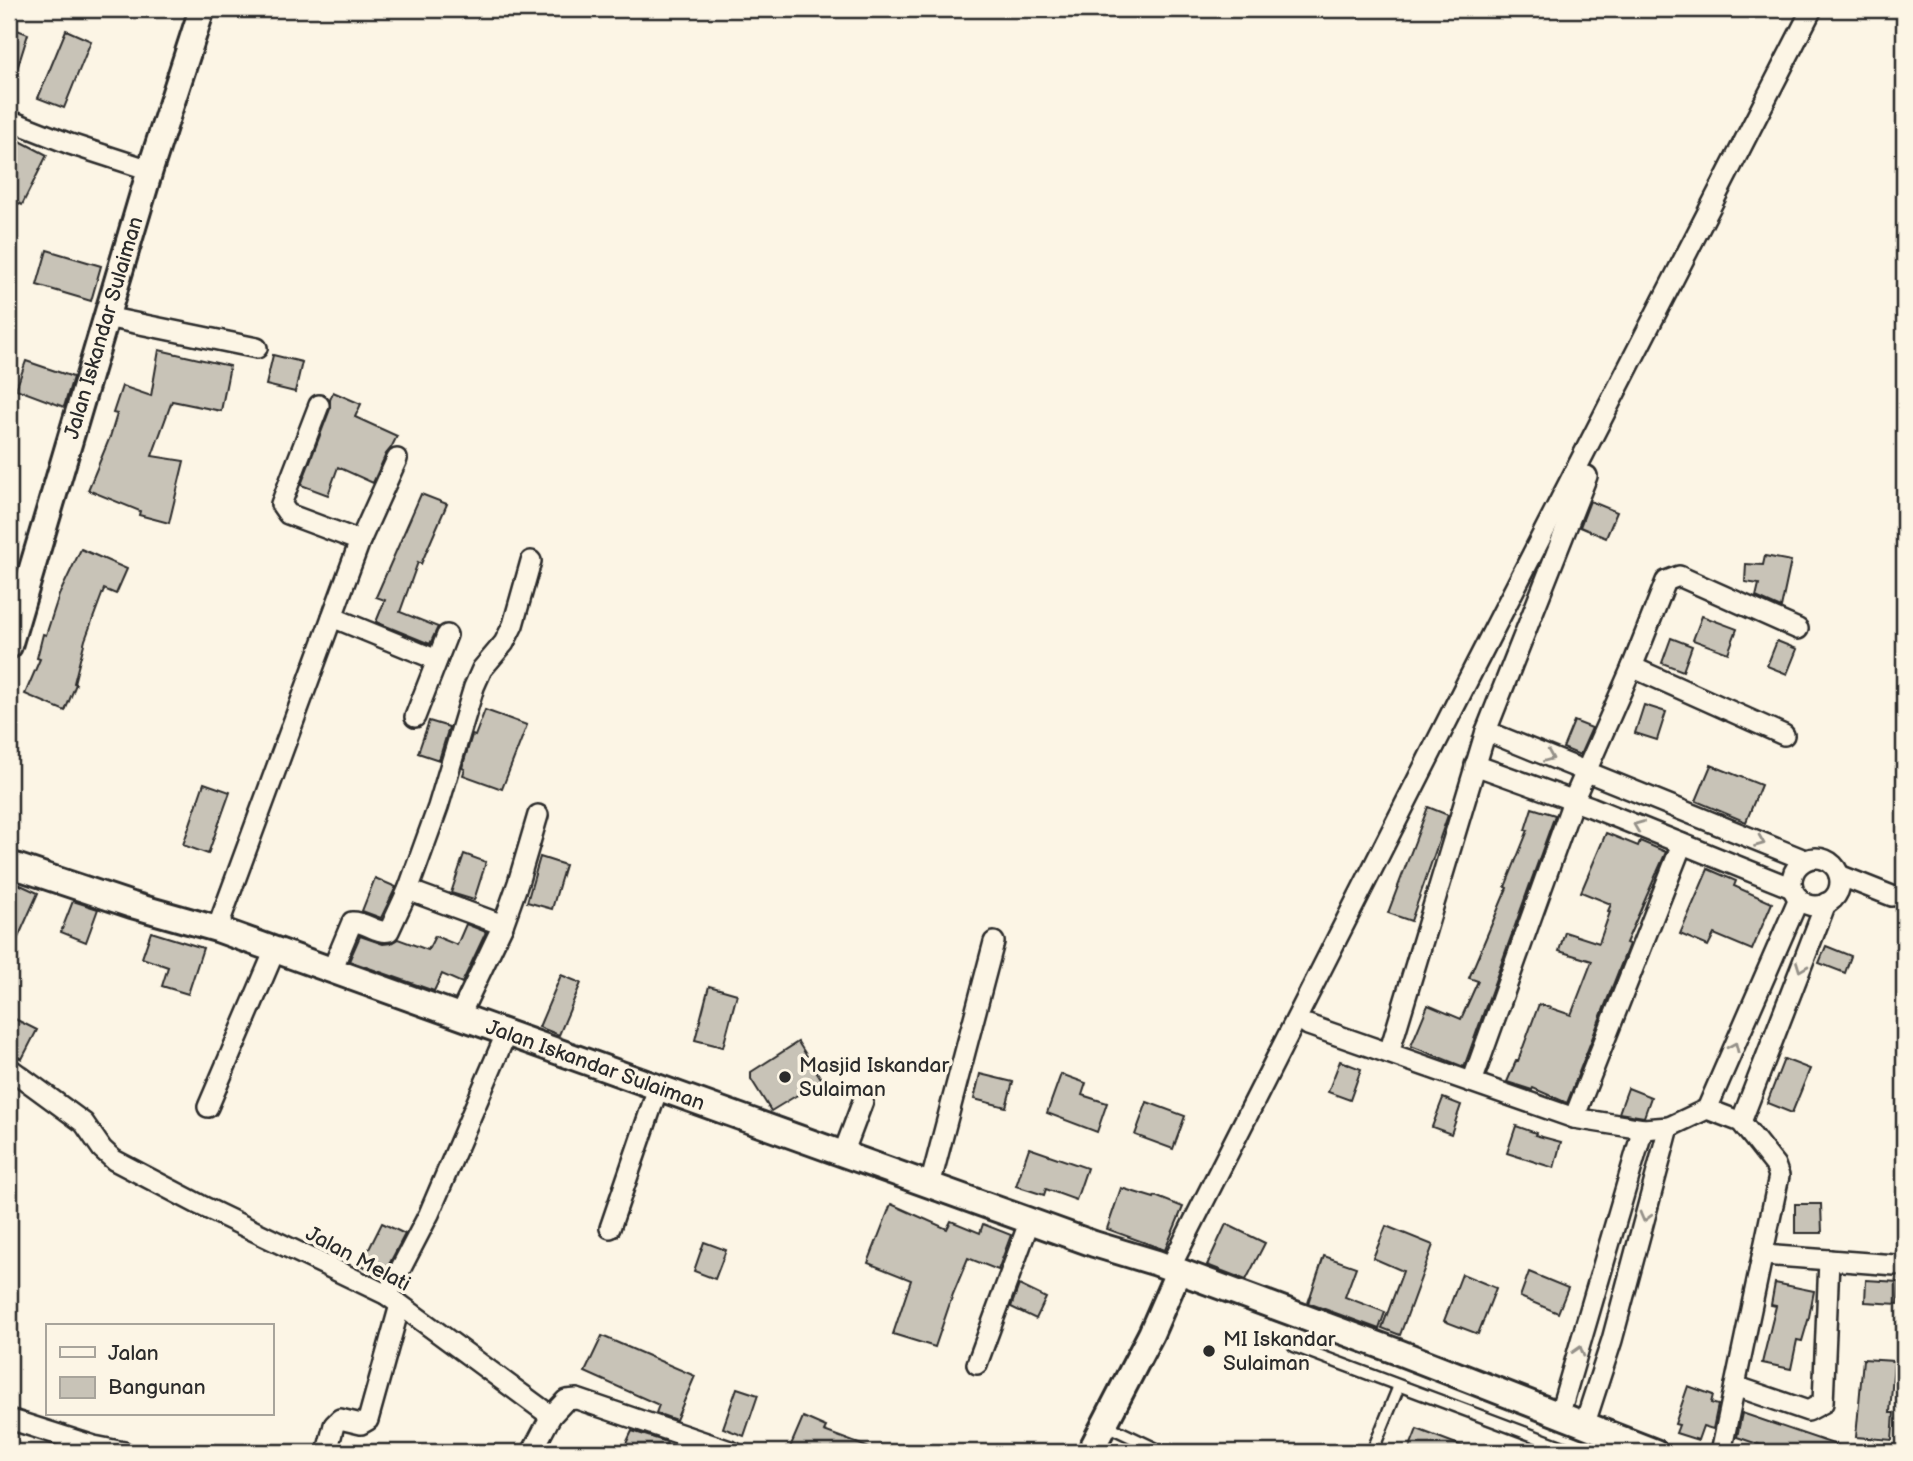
<svg xmlns="http://www.w3.org/2000/svg" width="1913" height="1461" font-family="'Balsamiq Sans',sans-serif">
<rect width="100%" height="100%" fill="#fcf5e5"/>
<filter id="ink" filterUnits="userSpaceOnUse"><feTurbulence type="fractalNoise" baseFrequency=".0143" numOctaves="2"/><feDisplacementMap in="SourceGraphic" scale="14" xChannelSelector="R" yChannelSelector="G"/><feConvolveMatrix kernelMatrix="1 2 1 2 8 2 1 2 1" color-interpolation-filters="sRGB"/></filter>
<g filter="url(#ink)">
<g fill="#c8c3b7" stroke="#2b2b2b" stroke-width="2">
<path d="M 9,27 L 28,34 L 13,82 L 9,82 Z"/>
<path d="M 66,30 L 91,41 L 64,108 L 38,98 Z"/>
<path d="M 20,141 L 47,155 L 22,205 L 9,198 L 9,159 L 13,160 Z"/>
<path d="M 47,250 L 101,266 L 91,301 L 37,285 Z"/>
<path d="M 159,350 L 230,366 L 221,411 L 172,401 L 152,456 L 184,461 L 169,523 L 139,515 L 140,511 L 88,490 L 110,437 L 117,414 L 113,413 L 122,386 L 151,396 Z"/>
<path d="M 273,355 L 302,362 L 295,392 L 266,385 Z"/>
<path d="M 26,361 L 73,377 L 64,407 L 16,389 Z"/>
<path d="M 333,392 L 361,404 L 355,417 L 397,436 L 391,448 L 386,454 L 373,483 L 338,467 L 328,495 L 301,485 L 330,409 L 330,400 Z"/>
<path d="M 421,494 L 447,504 L 421,564 L 418,562 L 400,612 L 438,627 L 430,644 L 376,622 L 385,600 L 376,597 Z"/>
<path d="M 1590,501 L 1617,512 L 1606,538 L 1580,527 Z"/>
<path d="M 81,549 L 127,569 L 116,594 L 104,589 L 85,640 L 74,683 L 76,684 L 65,711 L 25,694 L 40,659 L 37,658 L 43,634 L 46,635 L 59,595 Z"/>
<path d="M 1765,556 L 1791,561 L 1781,608 L 1756,597 L 1759,584 L 1745,582 L 1746,564 L 1763,565 Z"/>
<path d="M 1702,616 L 1737,629 L 1728,653 L 1693,640 Z"/>
<path d="M 1671,638 L 1692,646 L 1683,671 L 1662,663 Z"/>
<path d="M 1777,641 L 1797,649 L 1787,674 L 1767,666 Z"/>
<path d="M 1644,705 L 1666,712 L 1657,740 L 1635,733 Z"/>
<path d="M 485,710 L 527,725 L 502,789 L 463,775 L 465,769 L 462,768 L 472,735 L 475,736 Z"/>
<path d="M 429,721 L 449,727 L 439,760 L 418,753 Z"/>
<path d="M 1574,721 L 1592,728 L 1580,755 L 1563,748 Z"/>
<path d="M 1711,765 L 1761,785 L 1746,822 L 1696,801 Z"/>
<path d="M 204,783 L 230,792 L 208,854 L 183,845 Z"/>
<path d="M 1428,807 L 1448,815 L 1411,921 L 1388,913 Z"/>
<path d="M 1532,808 L 1555,815 L 1464,1067 L 1411,1046 L 1428,1005 L 1461,1019 L 1478,981 L 1469,978 L 1507,888 L 1505,887 L 1528,830 L 1525,830 Z"/>
<path d="M 1606,833 L 1638,846 L 1640,841 L 1666,852 L 1626,943 L 1629,944 L 1567,1103 L 1533,1088 L 1532,1090 L 1507,1082 L 1516,1061 L 1518,1061 L 1539,1004 L 1571,1015 L 1592,961 L 1559,951 L 1565,932 L 1599,943 L 1610,912 L 1608,911 L 1611,904 L 1581,892 Z"/>
<path d="M 464,854 L 486,862 L 474,900 L 451,893 Z"/>
<path d="M 540,857 L 565,865 L 552,909 L 527,902 Z"/>
<path d="M 1708,869 L 1736,881 L 1734,886 L 1772,903 L 1752,950 L 1714,934 L 1708,946 L 1680,934 Z"/>
<path d="M 375,878 L 396,887 L 381,918 L 362,911 Z"/>
<path d="M 16,883 L 38,893 L 9,958 L 9,900 Z"/>
<path d="M 73,901 L 98,909 L 86,942 L 61,932 Z"/>
<path d="M 466,924 L 486,932 L 462,983 L 442,974 L 434,991 L 349,961 L 360,936 L 383,944 L 391,943 L 398,939 L 428,950 L 435,936 L 457,945 Z"/>
<path d="M 151,932 L 203,948 L 188,994 L 162,986 L 168,967 L 142,958 Z"/>
<path d="M 1826,946 L 1851,956 L 1845,973 L 1819,963 Z"/>
<path d="M 561,975 L 581,983 L 559,1035 L 539,1027 Z"/>
<path d="M 709,986 L 737,994 L 723,1047 L 695,1040 Z"/>
<path d="M 13,1018 L 37,1030 L 22,1059 L 9,1053 L 9,1028 Z"/>
<path d="M 798,1042 L 822,1080 L 771,1111 L 751,1079 L 751,1072 Z"/>
<path d="M 1784,1059 L 1810,1069 L 1792,1113 L 1767,1103 Z"/>
<path d="M 1340,1061 L 1361,1069 L 1350,1100 L 1328,1092 Z"/>
<path d="M 980,1074 L 1013,1082 L 1006,1107 L 974,1099 Z"/>
<path d="M 1061,1074 L 1086,1083 L 1082,1095 L 1107,1103 L 1097,1132 L 1047,1113 Z"/>
<path d="M 1628,1088 L 1651,1097 L 1644,1117 L 1619,1113 Z"/>
<path d="M 1443,1098 L 1461,1105 L 1451,1134 L 1432,1127 Z"/>
<path d="M 1147,1102 L 1185,1116 L 1173,1149 L 1135,1135 Z"/>
<path d="M 1516,1126 L 1536,1133 L 1535,1135 L 1561,1142 L 1554,1168 L 1507,1153 Z"/>
<path d="M 1029,1148 L 1087,1168 L 1076,1200 L 1046,1189 L 1044,1195 L 1016,1186 Z"/>
<path d="M 1121,1188 L 1154,1198 L 1155,1196 L 1183,1207 L 1165,1250 L 1107,1229 Z"/>
<path d="M 891,1204 L 947,1229 L 951,1221 L 980,1233 L 983,1224 L 1011,1235 L 998,1270 L 968,1258 L 953,1294 L 935,1347 L 893,1334 L 911,1280 L 868,1263 Z"/>
<path d="M 1795,1204 L 1821,1204 L 1822,1233 L 1795,1233 Z"/>
<path d="M 382,1223 L 405,1234 L 383,1276 L 361,1265 Z"/>
<path d="M 1226,1224 L 1265,1243 L 1246,1280 L 1207,1265 Z"/>
<path d="M 1386,1226 L 1433,1245 L 1400,1335 L 1382,1328 L 1403,1271 L 1373,1258 Z"/>
<path d="M 704,1242 L 726,1250 L 715,1279 L 694,1271 Z"/>
<path d="M 1324,1256 L 1356,1267 L 1345,1297 L 1385,1312 L 1379,1329 L 1308,1303 Z"/>
<path d="M 1529,1272 L 1568,1288 L 1558,1313 L 1520,1297 Z"/>
<path d="M 1462,1274 L 1496,1288 L 1478,1334 L 1444,1321 Z"/>
<path d="M 1866,1280 L 1899,1282 L 1898,1304 L 1865,1302 Z"/>
<path d="M 1775,1283 L 1814,1291 L 1809,1317 L 1802,1341 L 1797,1340 L 1791,1369 L 1762,1363 L 1776,1306 L 1771,1305 Z"/>
<path d="M 1019,1285 L 1046,1298 L 1036,1319 L 1011,1307 Z"/>
<path d="M 602,1336 L 695,1376 L 676,1420 L 656,1413 L 659,1405 L 585,1372 Z"/>
<path d="M 1863,1359 L 1894,1361 L 1890,1413 L 1894,1413 L 1892,1440 L 1856,1437 Z"/>
<path d="M 1688,1386 L 1713,1395 L 1711,1403 L 1718,1405 L 1713,1429 L 1703,1426 L 1698,1440 L 1676,1433 L 1679,1425 L 1675,1424 Z"/>
<path d="M 737,1388 L 758,1395 L 744,1436 L 723,1428 Z"/>
<path d="M 1742,1413 L 1848,1449 L 1847,1452 L 1781,1452 L 1737,1437 Z"/>
<path d="M 803,1417 L 826,1427 L 824,1431 L 875,1450 L 875,1452 L 788,1452 Z"/>
<path d="M 1417,1429 L 1475,1451 L 1475,1452 L 1408,1452 Z"/>
<path d="M 632,1431 L 667,1442 L 666,1445 L 683,1452 L 622,1452 Z"/>
</g>
<g fill="none" stroke-linecap="round" stroke-linejoin="round">
<g stroke="#2b2b2b" stroke-width="15">
<g id="service">
<path d="M 1294,1346 L 1577,1452"/>
<path d="M 1104,1424 L 1163,1452"/>
<path d="M 1372,1452 L 1399,1386"/>
</g>
</g>
<g stroke="#2b2b2b" stroke-width="24">
<g id="minor">
<path d="M 9,120 L 70,144 L 150,170"/>
<path d="M 106,317 L 257,348"/>
<path d="M 319,405 L 281,504 L 288,514 L 360,541"/>
<path d="M 332,617 L 437,660"/>
<path d="M 1632,667 L 1784,735"/>
<path d="M 415,717 L 447,635"/>
<path d="M 1486,731 L 1805,860"/>
<path d="M 1475,765 L 1591,807 L 1792,888"/>
<circle cx="1816" cy="882" r="24"/>
<path d="M 1839,875 L 1892,896"/>
<path d="M 408,890 L 503,925"/>
<path d="M 217,929 L 360,541 L 397,459"/>
<path d="M 332,970 L 352,922 C 365,921 377,934 389,931 L 408,890 L 438,807 L 474,687 L 482,669 L 504,643 L 513,625 L 531,561"/>
<path d="M 459,1017 L 503,925 L 518,883 L 538,815"/>
<path d="M 1308,1025 L 1574,1118 L 1643,1129 L 1669,1127 L 1707,1109 L 1799,898"/>
<path d="M 1389,1053 L 1486,731 L 1587,476"/>
<path d="M 9,1068 L 84,1123 L 102,1149 L 114,1160 L 200,1205 L 387,1295 L 551,1416 L 566,1400 L 577,1399 L 733,1452"/>
<path d="M 1472,1082 L 1573,801 L 1632,667 L 1666,581 L 1679,576 L 1798,629"/>
<path d="M 208,1107 L 275,950"/>
<path d="M 1707,1109 L 1741,1122 L 1775,1165 L 1779,1176 L 1721,1452"/>
<path d="M 1574,1118 L 1682,844"/>
<path d="M 1741,1122 L 1826,903"/>
<path d="M 843,1154 L 863,1101"/>
<path d="M 930,1185 L 994,942"/>
<path d="M 610,1228 L 658,1088"/>
<path d="M 1763,1255 L 1895,1265"/>
<path d="M 1170,1268 L 1474,668 L 1812,9"/>
<path d="M 387,1295 L 429,1214 L 506,1034"/>
<path d="M 977,1364 L 1030,1220"/>
<path d="M 1735,1386 L 1808,1411 L 1823,1403 L 1829,1260"/>
<path d="M 1559,1416 L 1643,1129"/>
<path d="M 9,1419 L 94,1446 L 124,1452"/>
<path d="M 1584,1426 L 1612,1340 L 1669,1127"/>
<path d="M 327,1452 L 334,1425 L 340,1419 L 361,1424 L 368,1420 L 400,1305"/>
<path d="M 532,1452 L 551,1416"/>
</g>
</g>
<g stroke="#2b2b2b" stroke-width="30">
<g id="tertiary">
<path id="s1" d="M 9,646 L 150,170 L 202,9"/>
<path id="s2" d="M 9,864 L 132,905 L 217,929 L 1094,1244 L 1157,1263 L 1398,1352 L 1655,1452"/>
<path d="M 1090,1452 L 1151,1334 L 1178,1272"/>
</g>
</g>
<use href="#service" stroke="#fcf5e5" stroke-width="10"/>
<use href="#minor" stroke="#fcf5e5" stroke-width="19"/>
<use href="#tertiary" stroke="#fcf5e5" stroke-width="24"/>
</g>
<defs><path id="oneway-chevron" d="M-2-3.5L2.5 0L-2 3.5" fill="none" stroke-width="1.6" stroke-linecap="round" stroke-linejoin="round" transform="scale(1.75)"/></defs>
<g stroke="#949088">
<use href="#oneway-chevron" transform="translate(1549 757) rotate(23)"/>
<use href="#oneway-chevron" transform="translate(1638 826) rotate(-158)"/>
<use href="#oneway-chevron" transform="translate(1760 842) rotate(22)"/>
<use href="#oneway-chevron" transform="translate(1801 967) rotate(111)"/>
<use href="#oneway-chevron" transform="translate(1734 1047) rotate(-66)"/>
<use href="#oneway-chevron" transform="translate(1645 1217) rotate(105)"/>
<use href="#oneway-chevron" transform="translate(1579 1351) rotate(-73)"/>
</g>
</g>
<g fill="#2b2b2b" stroke="#fcf5e5" stroke-width="2.5">
<circle cx="785" cy="1077" r="7"/>
<circle cx="1209" cy="1351" r="7"/>
</g>
<g text-anchor="middle" dominant-baseline="central" stroke-width="7" stroke-linejoin="round" paint-order="stroke">
<g font-size="21" fill="#2b2b2b" stroke="#fcf5e5">
<text stroke="none"><textPath href="#s1" startOffset="332">Jalan Iskandar Sulaiman</textPath></text>
<text stroke="none"><textPath href="#s2" startOffset="620">Jalan Iskandar Sulaiman</textPath></text>
<text transform="translate(358 1259) rotate(28)">Jalan Melati</text>
</g>
<g font-size="21" fill="#2b2b2b" stroke="#fcf5e5" text-anchor="start">
<text x="799" y="1065">Masjid Iskandar<tspan x="799" dy="24">Sulaiman</tspan></text>
<text x="1223" y="1339">MI Iskandar<tspan x="1223" dy="24">Sulaiman</tspan></text>
</g>
</g>
<rect width="1913" height="1461" fill="none" stroke="#fcf5e5" stroke-width="35"/>
<rect x="18" y="18" width="1878" height="1426" fill="none" stroke="#2b2b2b" stroke-width="2.5" filter="url(#ink)"/>
<rect x="46" y="1324" width="228" height="91" fill="#fcf5e5" stroke="#a8a49b" stroke-width="2"/>
<rect x="60" y="1347" width="35" height="10" fill="#fcf5e5" stroke="#a8a49b" stroke-width="2"/>
<text x="108" y="1360" font-size="21" fill="#2b2b2b">Jalan</text>
<rect x="60" y="1377" width="35" height="21" fill="#c8c3b7" stroke="#a8a49b" stroke-width="2"/>
<text x="108" y="1394" font-size="21" fill="#2b2b2b">Bangunan</text>
</svg>
